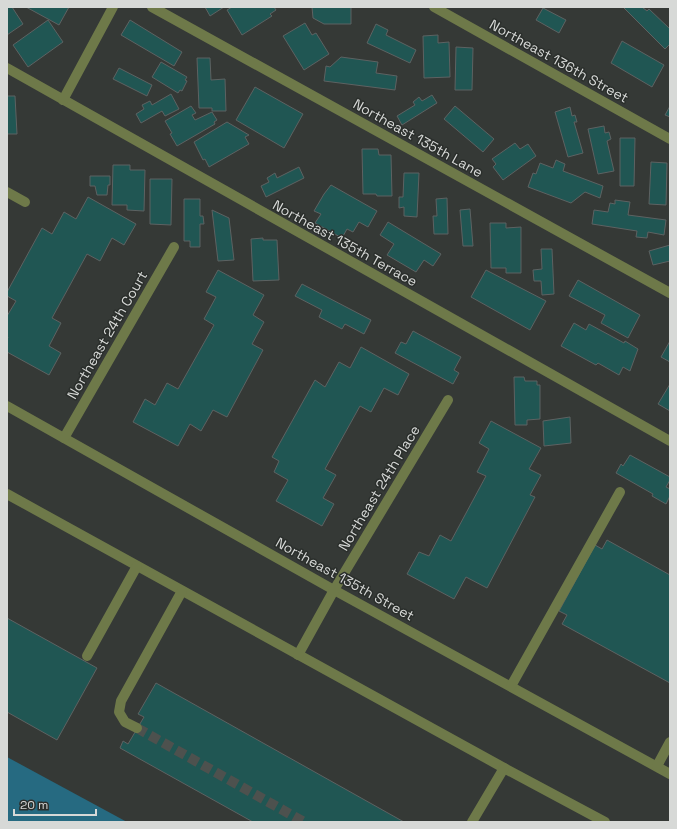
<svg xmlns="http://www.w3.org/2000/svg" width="677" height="829" font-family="'Space Grotesk',sans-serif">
<rect width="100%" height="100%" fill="#353936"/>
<path fill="#266a81" d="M 7,757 L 127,822 L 7,822 Z"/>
<g fill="#205653" stroke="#5d6262">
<path d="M 7,7 L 12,7 L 23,24 L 7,35 Z"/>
<path d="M 26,7 L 69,7 L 59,25 Z"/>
<path d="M 205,7 L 224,7 L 210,16 Z"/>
<path d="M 232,7 L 274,7 L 276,10 L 270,14 L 272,16 L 242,35 L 227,10 Z"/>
<path d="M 312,7 L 351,7 L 351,24 L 324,24 L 313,18 Z"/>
<path d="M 623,7 L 642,7 L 647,11 L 649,9 L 670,29 L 670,44 L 665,49 Z"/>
<path d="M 543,8 L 566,20 L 559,33 L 536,20 Z"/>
<path d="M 48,20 L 63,42 L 28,67 L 13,45 Z"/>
<path d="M 130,20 L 182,52 L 174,66 L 121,35 Z"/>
<path d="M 305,23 L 312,35 L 316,33 L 329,54 L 304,70 L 283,36 Z"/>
<path d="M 376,24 L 388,30 L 386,35 L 416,50 L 410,63 L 367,43 Z"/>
<path d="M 438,35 L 438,43 L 449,42 L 450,77 L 424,78 L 423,36 Z"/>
<path d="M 622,41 L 664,65 L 652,87 L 611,63 Z"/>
<path d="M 456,47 L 473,48 L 472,90 L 455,90 Z"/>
<path d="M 341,57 L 378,62 L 376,73 L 397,76 L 395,90 L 324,81 L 326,66 L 330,67 Z"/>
<path d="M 197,58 L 210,58 L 211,80 L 225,79 L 226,111 L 212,111 L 212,108 L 199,108 Z"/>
<path d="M 161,62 L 187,77 L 185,80 L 187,81 L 182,91 L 180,90 L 178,93 L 152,77 Z"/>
<path d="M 119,68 L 152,85 L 147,96 L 113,79 Z"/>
<path d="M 255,87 L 303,114 L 284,148 L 236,120 Z"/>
<path d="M 171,94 L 179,109 L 165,116 L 162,111 L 141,123 L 136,114 L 144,109 L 142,105 L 150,101 L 152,105 Z"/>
<path d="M 432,95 L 437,103 L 402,125 L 397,116 L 415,105 L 413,102 L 419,97 L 422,101 Z"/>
<path d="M 7,96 L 15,96 L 17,134 L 7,134 Z"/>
<path d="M 191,106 L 196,113 L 192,115 L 195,120 L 212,112 L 217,120 L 214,122 L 215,124 L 177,146 L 170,134 L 172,133 L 165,121 Z"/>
<path d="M 455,106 L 494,139 L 483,152 L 444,119 Z"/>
<path d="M 670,106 L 670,117 L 665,115 Z"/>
<path d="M 570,107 L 572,116 L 575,115 L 577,122 L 574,122 L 583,153 L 568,157 L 555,112 Z"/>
<path d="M 227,122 L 249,135 L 245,137 L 249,144 L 209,167 L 205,159 L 203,160 L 194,142 Z"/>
<path d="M 604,126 L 605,133 L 609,132 L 611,139 L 607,141 L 614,171 L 598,174 L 588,129 Z"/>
<path d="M 620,138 L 635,138 L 634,186 L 620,186 Z"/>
<path d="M 515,143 L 520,149 L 528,144 L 536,156 L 503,180 L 493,167 L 496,164 L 492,159 Z"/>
<path d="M 362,149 L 378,149 L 379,155 L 391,155 L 392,196 L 377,196 L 376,194 L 363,194 Z"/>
<path d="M 556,160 L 565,164 L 563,171 L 603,186 L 600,198 L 585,192 L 571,203 L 528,187 L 533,173 L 536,174 L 540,163 L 553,168 Z"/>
<path d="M 651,162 L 667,163 L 666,205 L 649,204 Z"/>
<path d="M 113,165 L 130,165 L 130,170 L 145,170 L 144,211 L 127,210 L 127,205 L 112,205 Z"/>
<path d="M 299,167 L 304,178 L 266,197 L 261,186 L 269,182 L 267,178 L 275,173 L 277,178 Z"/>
<path d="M 404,173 L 419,173 L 417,217 L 404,216 L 404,207 L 399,208 L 399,197 L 403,197 Z"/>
<path d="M 90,176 L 110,176 L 110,185 L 108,185 L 107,195 L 97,195 L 95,186 L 90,186 Z"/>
<path d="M 150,179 L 172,179 L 171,225 L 150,224 Z"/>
<path d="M 331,185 L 377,211 L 368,227 L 359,222 L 353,232 L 347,229 L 342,238 L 315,223 L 321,214 L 314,211 L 324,194 Z"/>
<path d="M 88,197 L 136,224 L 124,245 L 112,238 L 100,261 L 87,254 L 52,318 L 61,323 L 49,346 L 61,353 L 49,375 L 7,352 L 7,340 L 8,337 L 7,336 L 7,316 L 16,301 L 7,296 L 7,292 L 42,228 L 52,234 L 64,212 L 76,219 Z"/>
<path d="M 447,198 L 448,234 L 434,234 L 433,216 L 437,216 L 436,199 Z"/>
<path d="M 184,199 L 200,199 L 200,216 L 203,216 L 204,224 L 200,224 L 200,247 L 190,247 L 190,241 L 184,241 Z"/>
<path d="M 615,200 L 630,202 L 628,215 L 666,220 L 664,235 L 648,232 L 647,238 L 636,237 L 637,231 L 592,224 L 594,210 L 608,212 L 610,203 L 615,204 Z"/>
<path d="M 470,209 L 473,246 L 463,246 L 460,210 Z"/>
<path d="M 212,210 L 229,218 L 234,260 L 218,261 Z"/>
<path d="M 388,222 L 441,254 L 433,266 L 424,260 L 416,272 L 387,255 L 394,244 L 380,235 Z"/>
<path d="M 490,223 L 506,223 L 506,228 L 521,227 L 521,273 L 506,273 L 506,268 L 491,268 Z"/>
<path d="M 263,238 L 263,240 L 277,240 L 279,280 L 253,281 L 251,239 Z"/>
<path d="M 670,245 L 670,261 L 653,265 L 649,251 Z"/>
<path d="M 541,249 L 552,249 L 554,294 L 542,295 L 541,281 L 534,281 L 533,270 L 542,269 Z"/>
<path d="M 218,270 L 264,295 L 253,315 L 264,322 L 252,344 L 263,350 L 227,417 L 213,410 L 201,431 L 190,424 L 178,446 L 133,422 L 145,399 L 155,405 L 167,383 L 178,389 L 214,325 L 204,319 L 216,297 L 206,292 Z"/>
<path d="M 486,270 L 546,301 L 530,330 L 471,297 Z"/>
<path d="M 578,280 L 640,315 L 628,338 L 601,323 L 605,315 L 569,296 Z"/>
<path d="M 302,284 L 371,320 L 364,334 L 345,324 L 342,329 L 319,317 L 322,310 L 295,296 Z"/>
<path d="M 574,323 L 586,330 L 589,324 L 624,343 L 625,341 L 638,349 L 630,371 L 623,367 L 619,375 L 598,363 L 596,365 L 561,346 Z"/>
<path d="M 413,331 L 461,357 L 454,370 L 459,373 L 453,384 L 395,353 L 401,342 L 406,344 Z"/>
<path d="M 670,341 L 670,362 L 661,357 Z"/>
<path d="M 361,347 L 409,374 L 398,395 L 384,388 L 371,412 L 360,406 L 325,469 L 336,475 L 323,498 L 334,504 L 322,526 L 276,501 L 288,480 L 274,472 L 279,461 L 272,457 L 315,380 L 325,387 L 339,362 L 350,368 Z"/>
<path d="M 514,377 L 524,377 L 525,381 L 537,381 L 537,385 L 540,385 L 540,419 L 527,420 L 527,425 L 515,425 Z"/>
<path d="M 670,384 L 670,411 L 658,404 Z"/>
<path d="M 570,417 L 571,443 L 544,446 L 543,421 Z"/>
<path d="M 491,421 L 541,448 L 529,469 L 541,475 L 530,495 L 535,497 L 487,588 L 466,577 L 454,599 L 407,574 L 419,552 L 429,556 L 440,535 L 451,541 L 486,476 L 477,472 L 489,449 L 479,443 Z"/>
<path d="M 630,455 L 670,477 L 670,480 L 666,487 L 670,489 L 670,496 L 666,504 L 652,496 L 653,494 L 616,473 L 621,464 L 623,466 Z"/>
<path d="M 607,540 L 670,575 L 670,683 L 562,624 L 567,615 L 559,611 L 595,545 L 602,549 Z"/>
<path d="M 7,618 L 97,668 L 57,740 L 7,712 Z"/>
<path d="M 156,683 L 404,822 L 253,822 L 120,748 L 123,741 L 128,744 L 144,717 L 138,714 Z"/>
</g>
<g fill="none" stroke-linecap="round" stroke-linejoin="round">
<path stroke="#4d514e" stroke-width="10" stroke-dasharray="10 5" stroke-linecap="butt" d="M 137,728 L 304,822"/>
<g stroke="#6e7949" stroke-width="10">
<path d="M 152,7 L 670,293"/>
<path d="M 434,7 L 670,139"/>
<path d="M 7,68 L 670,441"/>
<path d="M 63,100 L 113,7"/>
<path d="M 7,192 L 25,202"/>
<path d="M 7,406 L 334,590 L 670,774"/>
<path d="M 64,438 L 174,247"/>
<path d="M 7,494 L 504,768 L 605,822"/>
<path d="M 298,655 L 334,590 L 448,400"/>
<path d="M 87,656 L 137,566"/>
<path d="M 511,686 L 620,492"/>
<path d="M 137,728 L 125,722 L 119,712 L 121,701 L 182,591"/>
<path d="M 657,766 L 670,742"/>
<path d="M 472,822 L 504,768"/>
</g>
</g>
<g text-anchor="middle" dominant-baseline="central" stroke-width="3" stroke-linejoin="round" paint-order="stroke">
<g font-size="14" fill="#d7d9d7" stroke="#2b2f2c">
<text transform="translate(559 61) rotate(29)">Northeast 136th Street</text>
<text transform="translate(418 138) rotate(29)">Northeast 135th Lane</text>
<text transform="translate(345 243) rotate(29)">Northeast 135th Terrace</text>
<text transform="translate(107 335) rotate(-60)">Northeast 24th Court</text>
<text transform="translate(379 488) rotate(-59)">Northeast 24th Place</text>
<text transform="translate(345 579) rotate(29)">Northeast 135th Street</text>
</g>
</g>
<rect width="677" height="829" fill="none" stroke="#d7d9d7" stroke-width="16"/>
<path d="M14 809v6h82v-6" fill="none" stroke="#d7d9d7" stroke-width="2"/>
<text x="20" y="809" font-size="12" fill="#d7d9d7" stroke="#2b2f2c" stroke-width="3" paint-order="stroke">20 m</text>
</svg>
